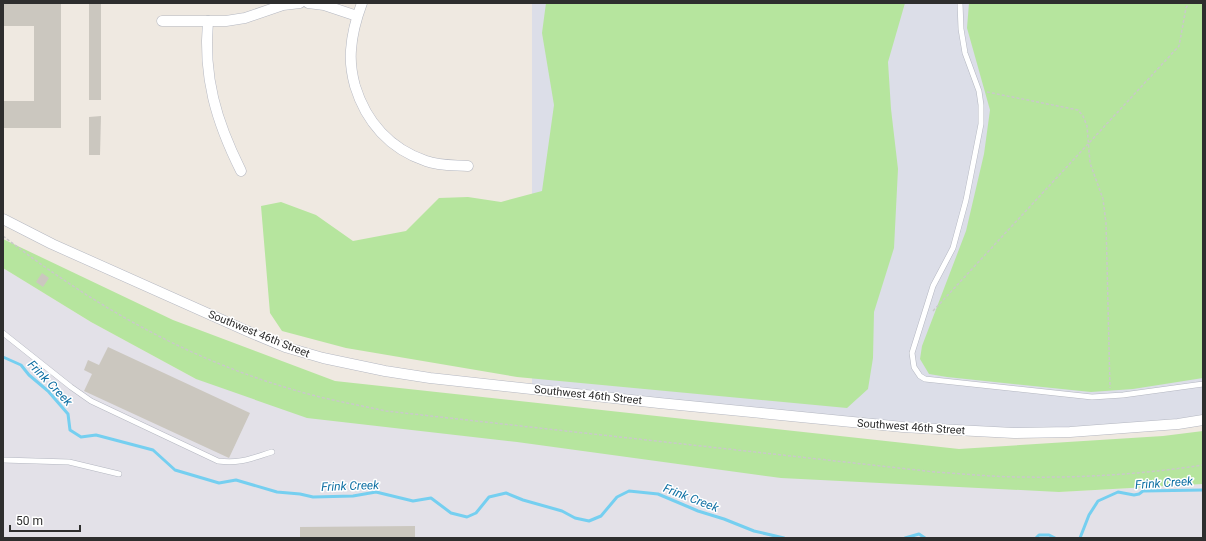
<svg xmlns="http://www.w3.org/2000/svg" width="1206" height="541" font-family="Roboto,sans-serif">
<rect width="100%" height="100%" fill="#efe9e1"/>
<path fill="#e3e1e8" d="M 3,268 L 91,322 L 196,379 L 1059,492 L 1203,484 L 1203,538 L 3,538 Z"/>
<path fill="#dcdee8" d="M 532,3 L 1203,3 L 1203,420 L 1014,433 L 532,389 Z"/>
<g fill="#b6e59e">
<path d="M 546,3 L 905,3 L 888,62 L 891,109 L 898,169 L 894,248 L 874,312 L 873,358 L 868,389 L 847,408 L 517,377 L 346,348 L 282,331 L 270,313 L 261,206 L 281,202 L 316,215 L 353,241 L 406,231 L 439,198 L 468,197 L 501,202 L 542,191 L 554,105 L 542,33 Z"/>
<path d="M 969,3 L 1203,3 L 1203,378 L 1133,389 L 1091,392 L 947,377 L 929,374 L 920,359 L 922,346 L 966,231 L 984,154 L 990,110 L 967,28 Z"/>
<path d="M 3,239 L 173,320 L 335,381 L 959,449 L 1163,436 L 1203,431 L 1203,484 L 1059,492 L 781,478 L 517,442 L 307,418 L 196,379 L 91,322 L 3,268 Z"/>
</g>
<g fill="none" stroke-linecap="round" stroke-linejoin="round">
<g stroke="#75cff0" stroke-width="3">
<path d="M 3,357 L 21,365 L 29,375 L 48,391 L 68,414 L 70,430 L 81,437 L 96,435 L 153,450 L 175,470 L 219,483 L 236,480 L 277,492 L 300,494 L 313,497 L 353,496 L 376,492 L 413,501 L 431,498 L 451,513 L 467,517 L 476,513 L 489,497 L 506,493 L 523,500 L 562,511 L 575,518 L 589,521 L 601,516 L 617,497 L 629,491 L 658,494 L 698,511 L 724,519 L 754,531 L 784,538"/>
<path d="M 905,538 L 919,534 L 925,538"/>
<path d="M 1036,538 L 1039,535 L 1049,535 L 1055,538"/>
<path d="M 1080,538 L 1089,515 L 1098,501 L 1118,492 L 1134,495 L 1139,494 L 1143,491 L 1203,490"/>
</g>
</g>
<g fill="#cbc7bf">
<path d="M 3,3 L 61,3 L 61,128 L 3,128 L 3,101 L 34,101 L 34,26 L 3,26 Z"/>
<rect x="89" y="3" width="12" height="97"/>
<path d="M 101,116 L 100,155 L 89,155 L 89,117 Z"/>
<path d="M 42,273 L 49,278 L 43,287 L 36,282 Z"/>
<path d="M 108,347 L 250,413 L 229,458 L 84,391 L 92,374 L 84,370 L 88,360 L 99,365 Z"/>
<path d="M 415,526 L 415,538 L 300,538 L 300,527 Z"/>
</g>
<g fill="none" stroke-linecap="round" stroke-linejoin="round">
<g stroke="#b4b7c1" stroke-width="6">
<g id="lane">
<path d="M 960,3 L 961,29 L 965,53 L 979,91 L 981,105 L 981,124 L 966,200 L 953,248 L 933,286 L 912,353 L 914,367 L 920,376 L 925,379 L 1092,397 L 1123,395 L 1203,384"/>
<path d="M 3,333 L 71,387 L 91,401 L 218,461 C 240,464 252,458 272,452"/>
<path d="M 3,460 L 69,462 L 119,474"/>
</g>
</g>
<g stroke="#b4b7c1" stroke-width="11">
<g id="street">
<path d="M 308,3 L 324,5 L 357,16"/>
<path d="M 362,3 C 356,19 352,34 351,50 C 350,62 352,75 355,86 C 366,122 390,149 426,161 C 439,166 454,165 468,166"/>
<path d="M 162,21 L 226,21 L 245,18 L 283,5 L 300,3"/>
<path d="M 208,21 C 203,77 216,121 241,171"/>
<path d="M 3,219 L 52,244 L 247,331 L 285,347 L 323,358 L 385,371 L 430,378 L 659,403 L 903,427 L 956,430 L 1014,433 L 1070,432 L 1178,424 L 1203,420"/>
</g>
</g>
<g stroke="#c9c9c9" stroke-width="1.5" stroke-dasharray="3 2" stroke-linecap="butt">
<path d="M 987,92 L 1078,110 L 1083,116 L 1087,126 L 1090,163 L 1103,199 L 1106,223 L 1110,388"/>
<path d="M 3,236 C 95,307 189,360 301,392 C 329,400 358,405 386,411 L 935,472 C 965,474 994,477 1024,477 C 1083,478 1144,474 1203,465"/>
<path d="M 933,311 L 1179,46 L 1186,8 L 1189,3"/>
</g>
<use href="#lane" stroke="#fff" stroke-width="5"/>
<use href="#street" stroke="#fff" stroke-width="10"/>
</g>
<g text-anchor="middle" dominant-baseline="central" stroke-width="3" stroke-linejoin="round" paint-order="stroke">
<g font-size="11" fill="#2e2e2e" stroke="#fff">
<text transform="translate(259 334) rotate(22)">Southwest 46th Street</text>
<text transform="translate(588 395) rotate(6)">Southwest 46th Street</text>
<text transform="translate(911 427) rotate(4)">Southwest 46th Street</text>
</g>
<g font-size="12" font-style="italic" fill="#0d6fa3" stroke="#fff">
<text transform="translate(50 383) rotate(46)">Frink Creek</text>
<text transform="translate(1164 483) rotate(-4)">Frink Creek</text>
<text transform="translate(350 486) rotate(-2)">Frink Creek</text>
<text transform="translate(691 498) rotate(21)">Frink Creek</text>
</g>
</g>
<rect width="1206" height="541" fill="none" stroke="#2e2e2e" stroke-width="8"/>
<path d="M10 525v6h70v-6" fill="none" stroke="#2e2e2e" stroke-width="2"/>
<text x="16" y="525" font-size="12" fill="#2e2e2e" stroke="#ffffff" stroke-width="3" paint-order="stroke">50 m</text>
</svg>
